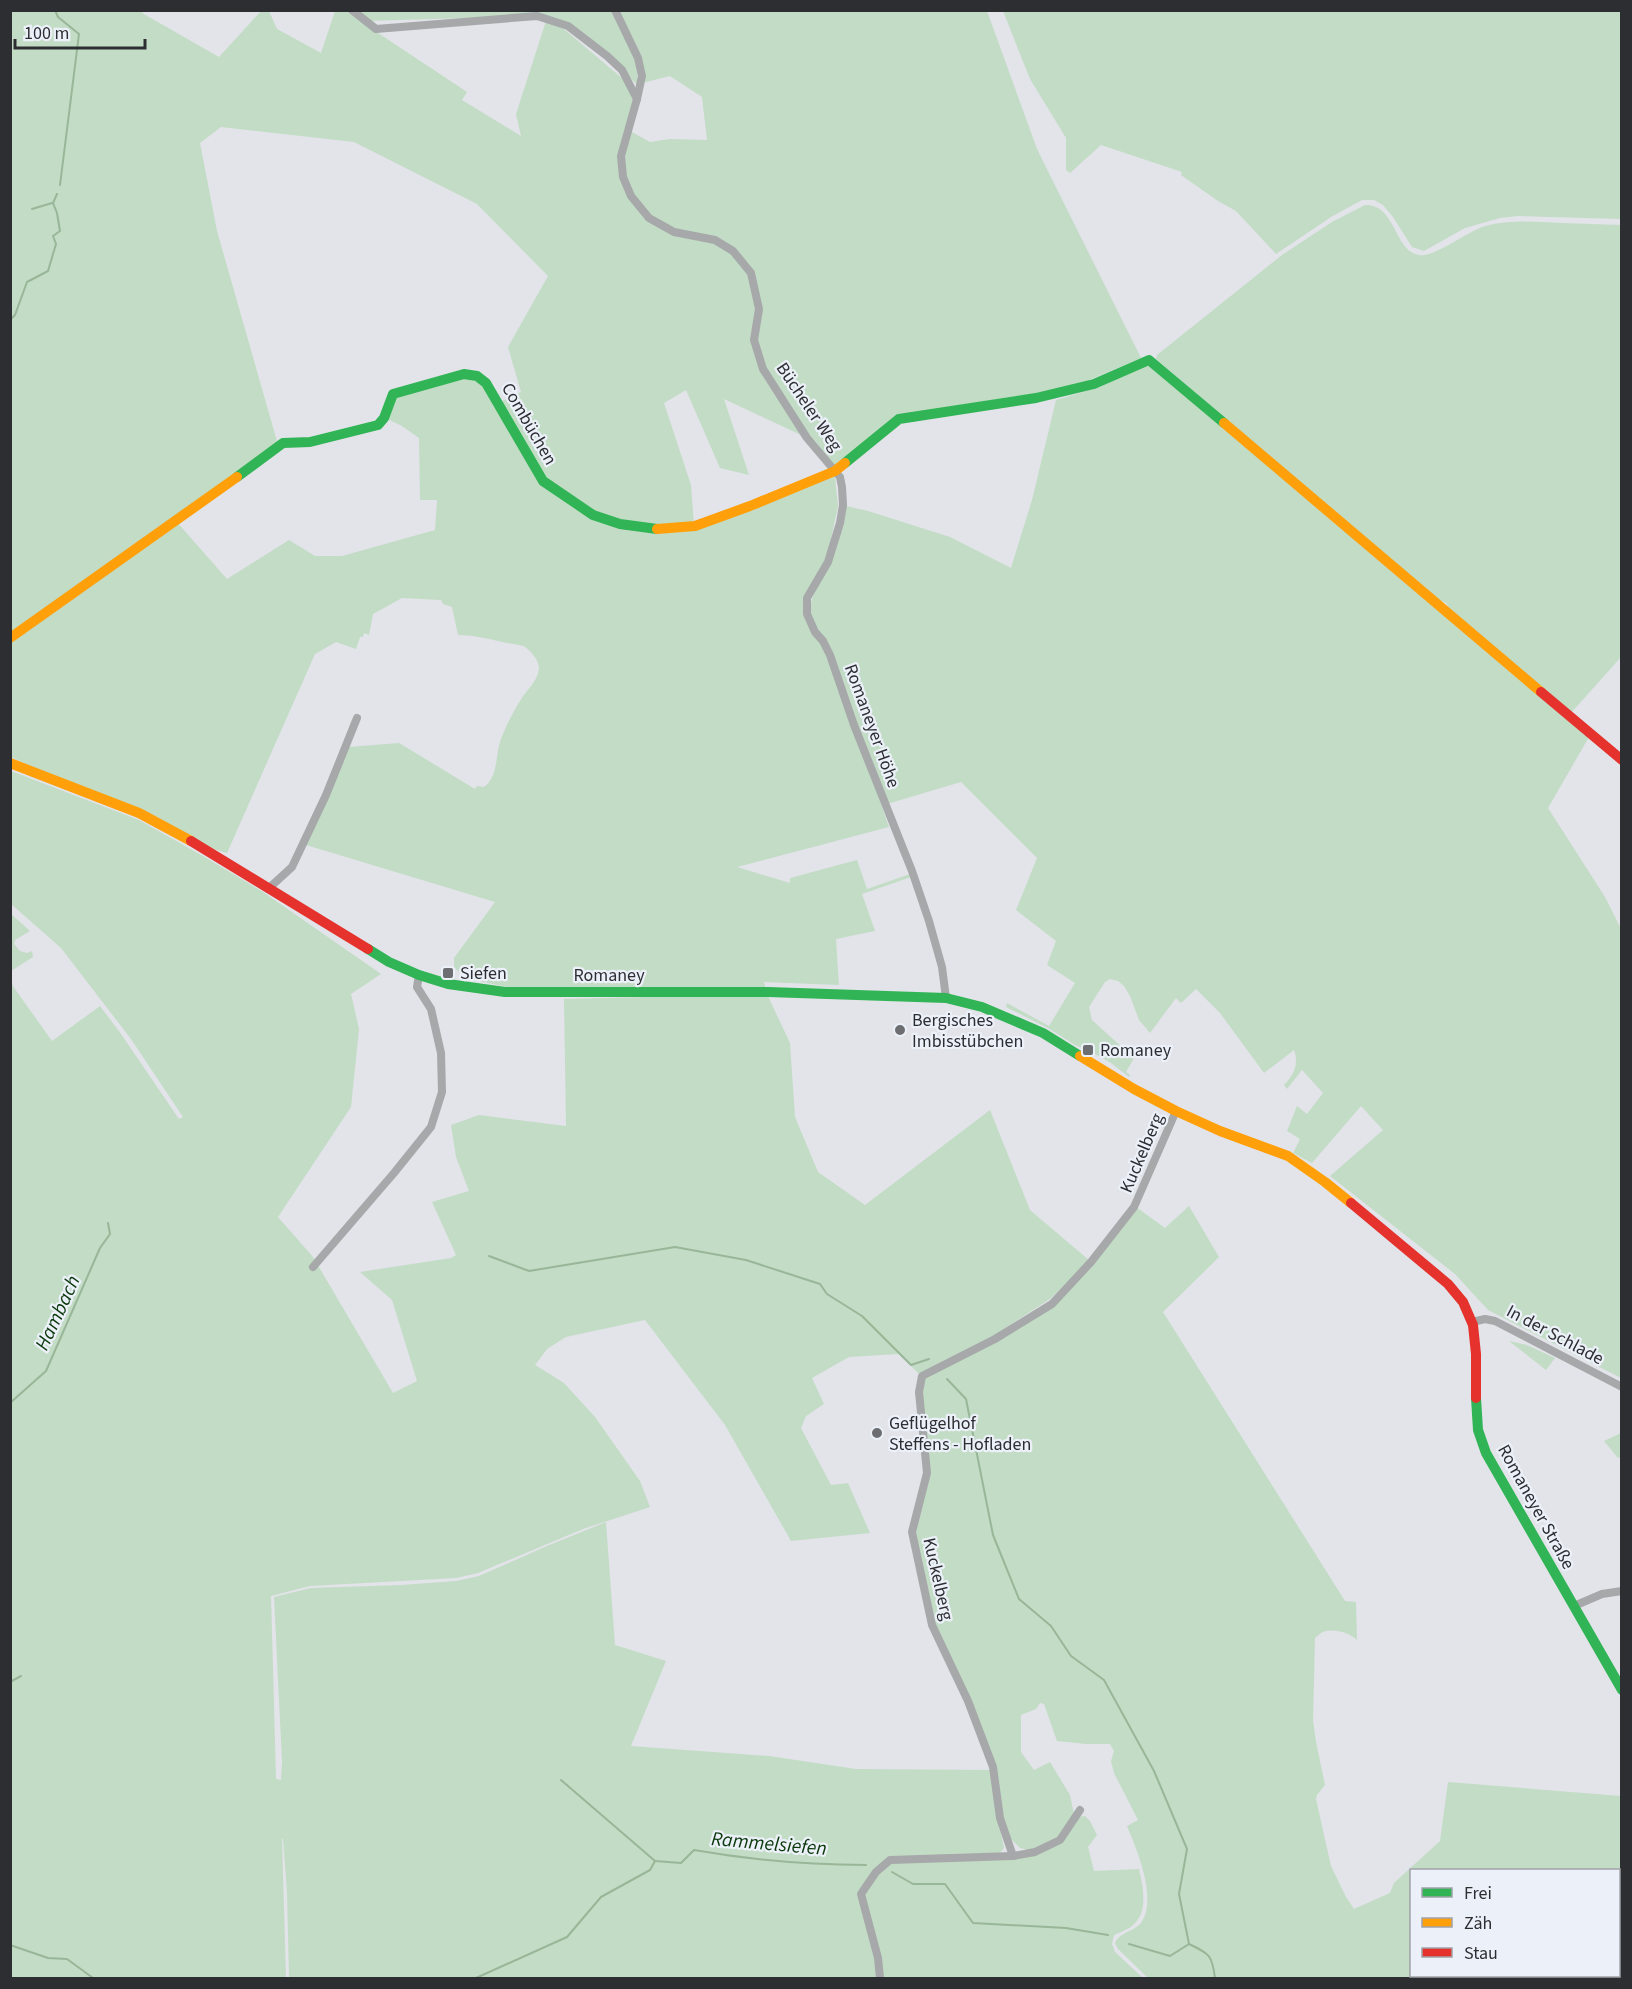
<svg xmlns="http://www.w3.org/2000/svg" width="1632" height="1989" font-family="'Source Sans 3',sans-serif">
<rect width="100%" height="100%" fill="#e2e4e9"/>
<g fill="#c3dcc5" fill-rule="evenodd">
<path d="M 262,10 L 269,11 L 277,29 L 321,53 L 335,11 L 348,11 L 363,23 L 467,92 L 462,100 L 521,136 L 516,114 L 546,21 L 564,29 L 636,90 C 625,136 607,167 641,209 L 642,208 C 620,179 620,164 630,131 L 650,142 L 670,139 L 707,140 L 702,97 L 670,76 L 642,83 L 641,56 L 619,11 L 987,11 L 1037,149 L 1141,358 L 1070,388 L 960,405 L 900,417 L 834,466 L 816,442 L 724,399 L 749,475 L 720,468 L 686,390 L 664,403 L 691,485 L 694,525 L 658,527 L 620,522 L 594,514 L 544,478 L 500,402 L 521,392 L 508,347 L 548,276 L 477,204 L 354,142 L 221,127 L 200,143 L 217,231 L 278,445 L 11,633 L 11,11 L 144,11 L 142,13 L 219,57 Z"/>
<path d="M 352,11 L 613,11 L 636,60 L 638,85 L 566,26 L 537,14 L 503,17 L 365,21 Z"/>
<path d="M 1003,11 L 1621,11 L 1621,219 L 1518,216 L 1500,218 L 1465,228 L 1424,251 L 1412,247 L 1393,217 L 1383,205 L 1374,200 L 1362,200 L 1331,217 L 1276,254 L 1236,211 L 1218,201 L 1181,175 L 1182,172 L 1101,145 L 1070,173 L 1066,170 L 1066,138 L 1030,79 Z"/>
<path d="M 1365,205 C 1396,204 1394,251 1419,255 C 1434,258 1466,232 1485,226 C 1511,219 1536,222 1562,223 C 1582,224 1602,224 1621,225 L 1621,657 L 1571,713 L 1451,611 L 1446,603 L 1434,597 L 1156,359 L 1157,355 L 1282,255 L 1332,222 Z"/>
<path d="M 1144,366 L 1150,366 L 1589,737 L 1548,808 L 1605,897 L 1621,929 L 1621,1378 L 1488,1310 L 1455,1274 L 1330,1176 L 1383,1130 L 1361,1106 L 1312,1163 L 1293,1153 L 1300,1139 L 1287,1131 L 1297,1106 L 1307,1114 L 1323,1093 L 1302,1070 L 1287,1089 L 1284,1085 C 1294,1075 1299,1064 1294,1050 L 1264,1073 L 1220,1013 L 1196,989 L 1181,1003 L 1176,998 L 1150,1033 L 1139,1020 L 1130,996 L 1124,986 L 1118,981 L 1110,979 L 1105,982 L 1089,1007 L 1092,1020 L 1134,1058 L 1126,1072 L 1130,1075 L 1129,1077 L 1111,1063 L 1088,1050 L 1075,1045 L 1048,1028 L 1006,1007 L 1007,1003 L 1049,1026 L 1075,983 L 1047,965 L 1056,941 L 1016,910 L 1037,858 L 961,782 L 887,804 L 811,618 C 807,594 825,578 833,557 C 840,541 842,523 846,506 L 868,511 L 950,537 L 1011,568 L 1032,500 L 1056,400 L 1100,387 Z"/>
<path d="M 463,376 L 485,384 L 542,481 L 619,524 L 695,527 L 834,468 L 838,506 L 826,562 L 809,591 L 803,607 L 833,667 L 889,827 L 737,867 L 790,883 L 790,878 L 857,860 L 867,889 L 910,874 L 911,877 L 862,894 L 875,931 L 836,939 L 839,985 L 764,982 L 766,990 L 507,987 L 465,978 L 454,967 L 454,958 L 495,902 L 306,845 L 348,747 L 399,743 L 475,789 L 477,786 L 484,787 C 499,776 495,754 501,739 C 506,726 513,712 520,701 C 526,690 537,683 539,669 C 539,659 531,652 524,646 C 502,643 480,635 458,635 L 452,607 L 443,604 L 441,600 L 402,598 L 373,614 L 369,635 L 364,633 L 363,637 L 360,637 L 356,649 L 336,642 L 315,654 L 227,853 L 210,848 L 11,757 L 11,639 L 176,521 L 227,579 L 289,540 L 315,556 L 342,556 L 435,530 L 437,500 L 420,500 L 419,438 L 402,426 L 385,418 L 393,395 Z"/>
<path d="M 11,771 L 139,820 L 203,856 L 263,892 L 381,974 L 351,994 L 359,1029 L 351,1107 L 278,1217 L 313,1257 L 393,1393 L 417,1381 L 392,1300 L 360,1272 L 451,1258 L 456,1255 L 432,1202 L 469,1191 L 456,1157 L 451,1125 L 479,1115 L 566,1126 L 564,999 L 767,994 L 790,1043 L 795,1117 L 818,1172 L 865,1205 L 990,1110 L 1030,1210 L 1090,1261 L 1050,1299 L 993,1336 L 919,1374 L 899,1354 L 849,1357 L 812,1378 L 824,1404 L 806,1416 L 801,1428 L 831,1485 L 848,1483 L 870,1533 L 791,1541 L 725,1425 L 645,1320 L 566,1337 L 547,1349 L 535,1365 L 564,1383 L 595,1417 L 640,1481 L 650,1507 L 583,1529 L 478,1573 L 456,1578 L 310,1586 L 271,1596 L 276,1779 L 281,1780 L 282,1761 L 274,1597 L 311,1588 L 401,1585 L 456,1581 L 479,1576 L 547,1546 L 606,1522 L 615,1645 L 666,1661 L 631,1746 L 769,1756 L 856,1769 L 993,1770 L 998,1818 L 1004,1848 L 1000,1853 L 951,1859 L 1050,1849 L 1079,1817 L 1085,1816 L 1090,1821 L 1097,1835 L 1088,1847 L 1094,1871 L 1139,1869 C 1143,1887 1149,1913 1132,1926 C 1127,1930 1120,1932 1114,1935 L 1112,1944 L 1115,1952 L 1143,1978 L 289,1978 L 287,1892 L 283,1839 L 282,1839 L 286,1978 L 11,1978 L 10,982 L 52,1041 L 100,1006 L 121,1034 L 179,1119 L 183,1117 L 131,1039 L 61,948 L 11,904 Z"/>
<path d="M 11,914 L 30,931 L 15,940 L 14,944 L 20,951 L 27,953 L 32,951 L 33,957 L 11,971 Z"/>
<path d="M 1189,1206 L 1219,1257 L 1163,1312 L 1345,1601 L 1356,1602 L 1357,1640 C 1350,1633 1334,1628 1323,1632 C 1320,1633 1318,1636 1315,1638 L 1313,1720 L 1316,1742 L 1325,1785 L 1317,1795 L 1316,1799 L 1331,1866 L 1346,1897 L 1354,1909 L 1390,1893 L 1394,1883 L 1440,1841 L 1448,1782 L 1621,1796 L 1621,1978 L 1148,1978 L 1118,1949 L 1115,1943 C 1120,1932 1133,1932 1141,1923 C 1158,1899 1137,1850 1127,1826 L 1138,1820 L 1114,1773 L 1111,1761 L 1114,1751 L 1110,1744 L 1086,1744 L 1057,1741 L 1044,1704 L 1040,1703 L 1036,1709 L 1021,1715 L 1021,1752 L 1034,1770 L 1050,1762 L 1070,1795 L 1074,1814 L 1062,1835 L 1048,1845 L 1028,1850 L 1020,1848 L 1010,1838 L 1004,1826 L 995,1766 L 933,1625 L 913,1529 L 929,1472 L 921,1391 L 925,1376 L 1052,1302 L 1136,1207 L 1165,1228 ZM 1412,1870 L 1618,1870 L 1618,1976 L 1412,1976 Z"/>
<path d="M 1509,1341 L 1527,1345 L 1555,1358 L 1546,1370 Z"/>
<path d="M 1621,1433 L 1621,1457 L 1618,1458 L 1604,1441 Z"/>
</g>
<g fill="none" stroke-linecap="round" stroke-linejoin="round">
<g stroke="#98b698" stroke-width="2">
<path d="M 55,10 L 58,17 L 79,34 L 60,185"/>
<path d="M 32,209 L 52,203"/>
<path d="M 10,320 L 15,315 L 27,282 L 48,271 L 56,244 L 53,236 L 60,231 L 57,213 L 53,203 L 57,194"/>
<path d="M 489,1256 L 529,1271 L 675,1247 L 746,1260 L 820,1284 L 827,1294 L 862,1316 L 911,1365 L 929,1359"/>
<path d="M 947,1379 L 966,1399 L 993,1535 L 1019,1599 L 1051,1626 L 1071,1656 L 1104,1680 L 1154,1771 L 1187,1849 L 1179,1894 L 1189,1944 C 1210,1954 1212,1955 1215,1978"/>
<path d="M 10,1403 L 46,1371 L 100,1248 L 110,1234 L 108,1223"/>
<path d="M 10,1682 L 21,1676"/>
<path d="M 561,1780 L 655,1861 L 681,1863 L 694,1850 C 751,1860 808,1865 866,1865"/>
<path d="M 892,1872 L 913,1884 L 945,1884 L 973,1923 L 1066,1928 L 1108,1935"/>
<path d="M 1129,1944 L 1170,1956 L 1189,1944"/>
<path d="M 10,1945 L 48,1958 L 67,1959 L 93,1978"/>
<path d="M 476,1978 L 567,1937 L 601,1897 L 650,1870 L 655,1861"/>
</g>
<g stroke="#a6a8aa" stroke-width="8">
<path d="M 352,10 L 376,29 L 537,16 L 568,26 L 607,56 L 622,70 L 637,99"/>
<path d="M 615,10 L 638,58 L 642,76 L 637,99 L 621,156 L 623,177 L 631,196 L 649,218 L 674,232 L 715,240 L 733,251 L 751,273 L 759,309 L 754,340 L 763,369 L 807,438 L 840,477 L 842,487 L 843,505 L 840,523 L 828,562 L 807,598 L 807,614 L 815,632 L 823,641 L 830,655 L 854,725 L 912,871 L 929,921 L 942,967 L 946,998"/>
<path d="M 268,889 L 292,867 L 326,795 L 357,718"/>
<path d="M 313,1267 L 394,1173 L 431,1127 L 442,1092 L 441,1053 L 431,1009 L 417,987 L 419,975"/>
<path d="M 1472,1322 L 1485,1319 L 1495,1321 L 1622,1387"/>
<path d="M 1574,1606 L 1602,1594 L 1622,1591"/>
<path d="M 1080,1810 L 1060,1840 L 1035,1852 L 1013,1856 L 1000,1818 L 993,1767 L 968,1701 L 932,1625 L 912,1532 L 927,1473 L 919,1392 L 922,1376 L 995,1339 L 1052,1304 L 1091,1262 L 1134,1207 L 1176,1111"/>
<path d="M 880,1978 L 878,1958 L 861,1894 L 876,1872 L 890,1860 L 1013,1856"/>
</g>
<g stroke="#30b455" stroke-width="10">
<path d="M 845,463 L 899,419 L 1036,398 L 1094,384 L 1149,360 L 1224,423"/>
<path d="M 237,477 L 283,443 L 310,442 L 378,425 L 384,418 L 393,394 L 464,374 L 477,376 L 486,383 L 543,481 L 593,515 L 620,524 L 657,529"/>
<path d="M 368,949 L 389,962 L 419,975 L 448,984 L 505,992 L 768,992 L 946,998 L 982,1007 L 1043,1033 L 1080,1056"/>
<path d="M 1476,1398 L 1478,1430 L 1486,1453 L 1622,1690"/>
</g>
<g stroke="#ff9f0a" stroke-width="10">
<path d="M 1224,423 L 1541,692"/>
<path d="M 657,529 L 695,526 L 750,506 L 835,471 L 845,463"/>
<path d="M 10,638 L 237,477"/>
<path d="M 10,763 L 139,813 L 191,841"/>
<path d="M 1080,1056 L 1134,1089 L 1176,1111 L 1220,1131 L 1288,1156 L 1325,1182 L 1351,1203"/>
</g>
<g stroke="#e5322d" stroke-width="10">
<path d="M 1541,692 L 1622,760"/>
<path d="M 191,841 L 368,949"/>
<path d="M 1351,1203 L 1448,1284 L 1463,1302 L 1473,1325 L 1476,1354 L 1476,1398"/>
</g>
</g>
<g fill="#6c6e72" stroke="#ecf1f9" stroke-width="2">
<rect x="442" y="967" width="12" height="12" rx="3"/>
<circle cx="900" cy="1030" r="6"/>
<rect x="1082" y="1044" width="12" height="12" rx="3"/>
<circle cx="877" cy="1433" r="6"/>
</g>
<g text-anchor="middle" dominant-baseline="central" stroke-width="4.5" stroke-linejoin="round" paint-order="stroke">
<g font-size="18" fill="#2d2e32" stroke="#ecf1f9">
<text transform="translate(809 407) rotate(56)">Bücheler Weg</text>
<text transform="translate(529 424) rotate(60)">Combüchen</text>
<text transform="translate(872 726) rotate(70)">Romaneyer Höhe</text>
<text x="609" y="975">Romaney</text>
<text transform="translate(1142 1153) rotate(-67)">Kuckelberg</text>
<text transform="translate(1555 1335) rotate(28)">In der Schlade</text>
<text transform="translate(1536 1507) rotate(61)">Romaneyer Straße</text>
<text transform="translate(938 1579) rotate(77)">Kuckelberg</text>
</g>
<g font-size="18" fill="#2d2e32" stroke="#ecf1f9" text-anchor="start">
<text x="460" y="973">Siefen</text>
<text x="912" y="1020">Bergisches<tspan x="912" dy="21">Imbisstübchen</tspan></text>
<text x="1100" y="1050">Romaney</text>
<text x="889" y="1423">Geflügelhof<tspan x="889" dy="21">Steffens - Hofladen</tspan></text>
</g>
<g font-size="20" font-style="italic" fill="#0b390c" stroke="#ecf1f9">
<text transform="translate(58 1313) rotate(-65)">Hambach</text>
<text transform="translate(769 1844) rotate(5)">Rammelsiefen</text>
</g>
</g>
<rect width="1632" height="1989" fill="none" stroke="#2d2e32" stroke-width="24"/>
<rect x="1410" y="1869" width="210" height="108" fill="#ecf1f9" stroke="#a0a3a9" stroke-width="1.5"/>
<rect x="1422" y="1888" width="30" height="9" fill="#30b455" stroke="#a0a3a9" stroke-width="1.5"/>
<text x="1464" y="1899" font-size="18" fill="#2d2e32">Frei</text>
<rect x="1422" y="1918" width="30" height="9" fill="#ff9f0a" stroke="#a0a3a9" stroke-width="1.5"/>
<text x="1464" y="1929" font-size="18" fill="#2d2e32">Zäh</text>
<rect x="1422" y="1948" width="30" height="9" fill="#e5322d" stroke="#a0a3a9" stroke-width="1.5"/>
<text x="1464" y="1959" font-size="18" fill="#2d2e32">Stau</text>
<path d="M15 39v9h130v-9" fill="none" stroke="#2d2e32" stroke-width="3"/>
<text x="24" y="39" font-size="18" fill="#2d2e32" stroke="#ecf1f9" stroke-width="4.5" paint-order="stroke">100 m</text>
</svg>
